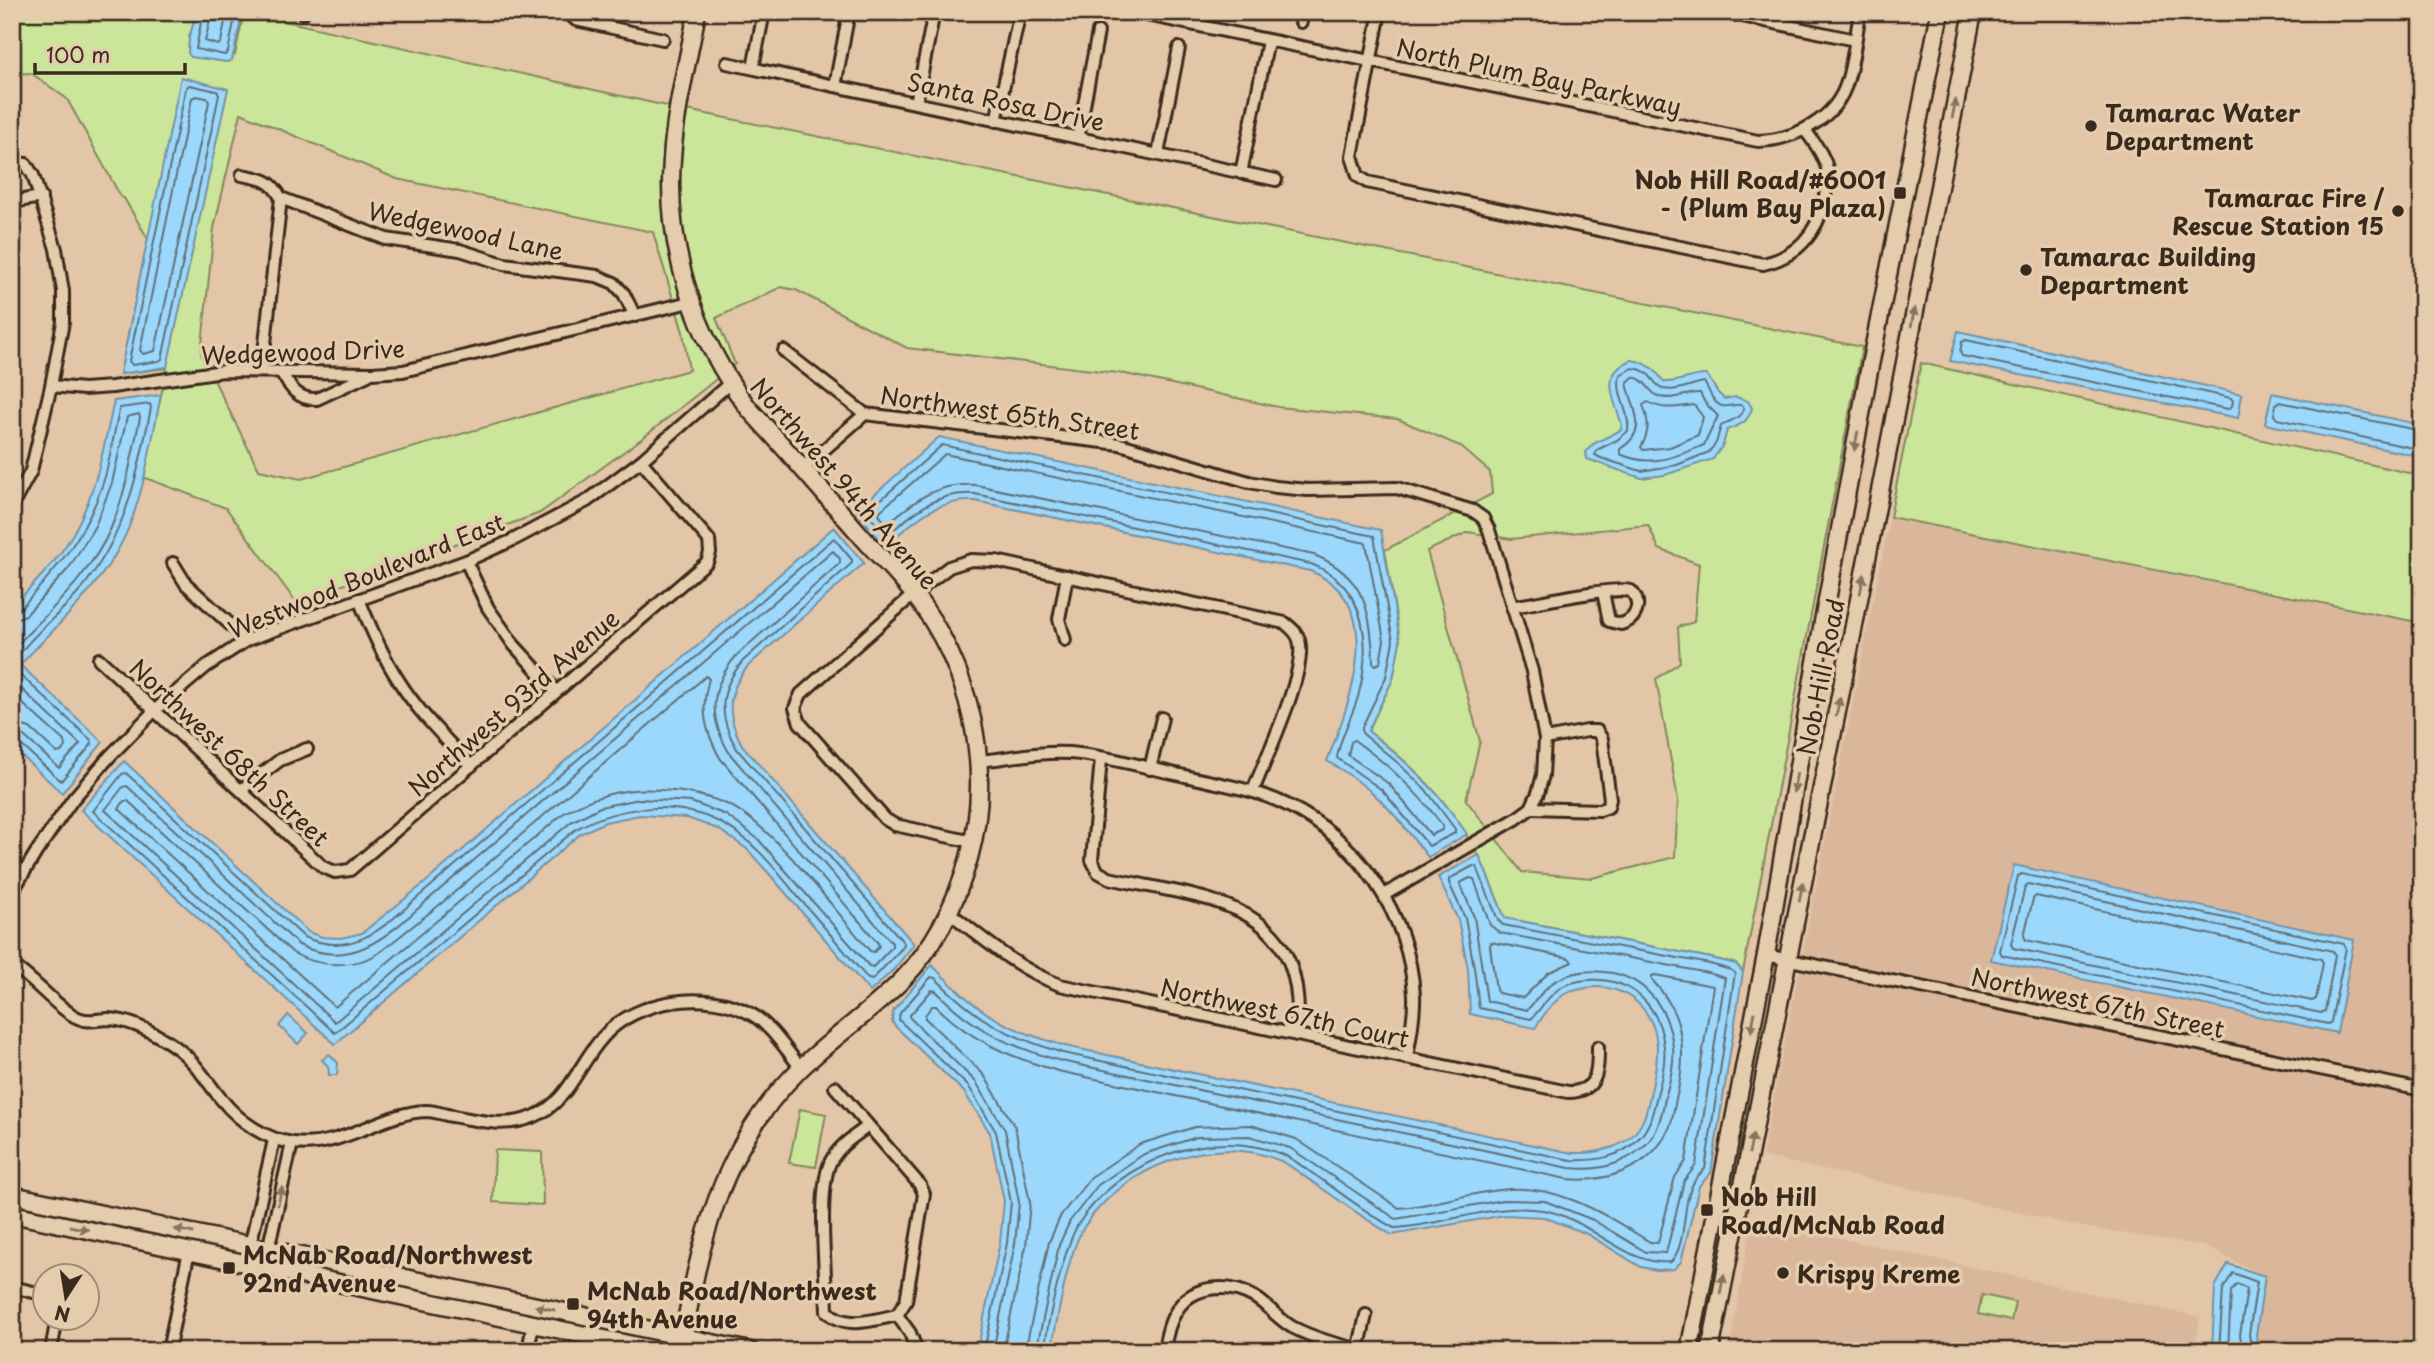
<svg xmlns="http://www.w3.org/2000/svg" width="2434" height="1363" font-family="'Playpen Sans',sans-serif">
<rect width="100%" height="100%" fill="#e3c5a7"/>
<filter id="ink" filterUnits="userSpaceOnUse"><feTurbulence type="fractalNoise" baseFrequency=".0143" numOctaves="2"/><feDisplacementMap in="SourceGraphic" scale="14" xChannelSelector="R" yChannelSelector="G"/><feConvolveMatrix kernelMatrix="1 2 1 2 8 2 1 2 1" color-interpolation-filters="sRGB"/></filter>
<g filter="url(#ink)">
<g fill="#dab79b">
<path d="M 1890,517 L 2422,623 L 2422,1351 L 2291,1351 L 2257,1343 L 2256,1335 L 2265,1276 L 2204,1246 L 2089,1228 L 1762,1156 Z"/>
<path d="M 1752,1219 L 2200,1317 L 2194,1351 L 1729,1351 Z"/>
</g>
<g fill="#cbe59b" stroke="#83885c" stroke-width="2" fill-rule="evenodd">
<path d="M 12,12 L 197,12 L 189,38 L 235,55 L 244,12 L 662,105 L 1862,347 L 1743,972 L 1736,964 L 1711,958 L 1504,918 C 1474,833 1440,785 1368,731 L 1393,679 L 1400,641 L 1385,550 L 1492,494 L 1490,472 L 1460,446 L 1398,419 L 1278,407 L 1126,374 L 907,348 L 796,290 L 781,287 L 716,318 L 735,364 L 644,437 L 540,513 L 296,602 L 226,508 L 143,477 L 167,368 L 120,374 L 148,239 L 124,198 L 121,197 L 67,99 L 31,73 L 12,74 ZM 241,113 L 397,179 L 653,232 L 683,332 L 689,370 L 301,479 L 259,470 L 201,354 L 214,228 ZM 1648,525 L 1659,549 L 1699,564 L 1694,622 L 1678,627 L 1680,662 L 1656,679 L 1678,799 L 1675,857 L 1592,878 L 1522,872 L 1466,800 L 1480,741 L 1427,551 L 1468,532 L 1511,539 Z"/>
<path d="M 1921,363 L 2422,476 L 2422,623 L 1890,517 Z"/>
<path d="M 800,1109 L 826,1114 L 816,1167 L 789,1163 Z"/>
<path d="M 495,1150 L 542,1152 L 543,1205 L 493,1202 Z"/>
<path d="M 1982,1295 L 2015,1302 L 2011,1321 L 1978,1314 Z"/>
</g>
<g fill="#9bd8fc" stroke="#7592a3" stroke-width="2">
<path d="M 197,12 L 243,12 L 232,60 L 227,62 L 191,57 L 188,53 L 189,38 Z"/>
<path d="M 181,77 L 228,89 L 167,367 L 120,374 Z"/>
<path d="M 1958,331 L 2242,394 L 2238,418 L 1950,361 Z"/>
<path d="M 1632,360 C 1648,363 1655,369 1664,382 C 1680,383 1692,374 1707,375 L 1718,393 L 1724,399 L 1736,397 L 1748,401 L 1752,408 C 1747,424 1741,424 1727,430 L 1723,445 L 1713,459 L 1665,475 L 1641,478 L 1587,459 L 1586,452 L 1593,444 L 1621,430 C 1623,422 1620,420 1618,413 C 1609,388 1605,371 1632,360 Z"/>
<path d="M 2272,393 L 2422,425 L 2422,457 L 2265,424 Z"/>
<path d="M 161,395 C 151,441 145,492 125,536 C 102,586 57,625 20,665 L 103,742 L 62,793 L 12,747 L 12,607 C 27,591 43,575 56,559 C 93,513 102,456 114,401 Z"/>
<path d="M 939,437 L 1381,530 L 1400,641 L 1393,679 L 1368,731 C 1411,765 1436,788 1467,834 L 1428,857 C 1395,814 1375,788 1327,761 C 1350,702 1390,603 1310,571 L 975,501 C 934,499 914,522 885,546 L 856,511 Z"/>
<path d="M 834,527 L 864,563 L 748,666 C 726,693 726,715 742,745 L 914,944 L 894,969 L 870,992 L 772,877 L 747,849 L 718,829 L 687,818 L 640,815 L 605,822 L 580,834 L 335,1044 L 81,810 L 124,761 L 308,932 L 322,937 L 341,938 L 362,933 L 426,882 Z"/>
<path d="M 1479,855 L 1505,918 L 1711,958 L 1736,964 L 1743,972 L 1711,1173 L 1699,1186 L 1681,1262 L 1674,1269 L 1657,1270 L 1641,1267 L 1587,1234 L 1544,1217 L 1505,1215 L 1392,1235 C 1366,1220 1342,1202 1317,1185 C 1305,1178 1294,1167 1281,1161 C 1213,1131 1123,1167 1084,1227 C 1067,1254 1058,1318 1051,1351 L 977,1351 L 1000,1242 L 1004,1201 L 990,1133 L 964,1092 L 895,1026 L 892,1021 L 893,1011 L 932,965 C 977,1012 1002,1028 1065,1046 L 1572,1153 C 1599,1154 1633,1147 1644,1118 C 1648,1109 1649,1097 1652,1087 C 1656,1068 1660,1048 1654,1029 C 1643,996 1610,980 1577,990 C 1573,991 1567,992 1563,995 C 1551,1004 1543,1016 1535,1028 L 1470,1014 L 1468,968 L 1458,920 L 1438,877 Z"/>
<path d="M 2014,865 L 2354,940 L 2337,1033 L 1991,960 Z"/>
<path d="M 288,1015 L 308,1033 L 298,1044 L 279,1026 Z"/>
<path d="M 329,1054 L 338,1063 L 337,1075 L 329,1075 L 328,1066 L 322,1060 Z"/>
<path d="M 2228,1264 L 2265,1276 L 2256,1335 L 2257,1343 L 2291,1351 L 2212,1351 L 2215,1287 Z"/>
</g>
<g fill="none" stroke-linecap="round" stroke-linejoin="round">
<g stroke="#617077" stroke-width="2">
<path d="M 203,12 L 196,49 L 225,55 L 228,52 L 236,12"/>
<path d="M 212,12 L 205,41 L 218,45 L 221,42 L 227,12"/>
<path d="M 189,85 L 217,91 L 219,95 L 162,359 L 159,361 L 132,365 L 129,361 L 186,88 Z"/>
<path d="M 196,96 L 207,98 L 209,102 L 155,351 L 143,354 L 140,350 L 192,98 Z"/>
<path d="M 1966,340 L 2231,398 L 2233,401 L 2232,406 L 2228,409 L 1962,356 L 1960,352 L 1962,342 Z"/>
<path d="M 1632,368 C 1654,370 1651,385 1664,389 C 1678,392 1691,384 1704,382 C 1709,389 1712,403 1722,406 C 1728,407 1735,404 1741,405 L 1744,408 C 1741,419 1730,420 1721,426 L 1716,443 L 1709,452 L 1677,465 L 1641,471 L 1601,458 L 1595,455 L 1597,450 L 1617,440 L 1628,431 C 1631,413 1615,395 1620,375 Z"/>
<path d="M 1633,377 C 1647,379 1648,393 1660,397 C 1674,401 1687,392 1700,393 L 1705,403 L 1718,416 L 1704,445 C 1675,457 1651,468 1620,454 L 1620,449 C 1650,430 1633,411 1627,383 Z"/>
<path d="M 1648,402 C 1664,411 1677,407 1694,405 L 1703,417 L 1698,435 L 1670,447 L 1643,450 L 1641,447 C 1650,432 1649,420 1643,405 Z"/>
<path d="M 2422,431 L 2280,402 L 2276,404 L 2274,415 L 2277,419 L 2422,450"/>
<path d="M 942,445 L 1374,536 L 1393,641 L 1386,677 L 1362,727 L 1362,733 L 1398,763 L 1426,790 L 1455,829 L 1455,833 L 1429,846 L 1382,790 L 1337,758 C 1340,737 1352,717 1358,697 C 1372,645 1367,585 1311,564 L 975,494 C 935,492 917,511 888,534 L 884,534 L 868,514 L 868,511 Z"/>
<path d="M 945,454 L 1366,543 L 1384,640 L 1380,663 L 1376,665 L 1373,663 C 1372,613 1365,575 1314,555 L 976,485 C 936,483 919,498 889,522 L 885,522 L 879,515 L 880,511 Z"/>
<path d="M 834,538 L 852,560 L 852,563 L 743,661 C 718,690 718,717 737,749 L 904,943 L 903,947 L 872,980 L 868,979 C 845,952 822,924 798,897 C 776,870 753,839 721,823 C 675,800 620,805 576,829 L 335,1033 L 93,811 L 122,774 L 126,773 L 304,937 C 359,961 391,919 430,887 Z"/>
<path d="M 833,551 L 840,559 L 840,563 L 737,655 C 709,687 708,718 730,754 L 892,943 L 892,947 L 873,967 L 869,966 L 758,839 L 726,815 L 691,802 L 639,799 L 600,807 L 571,822 L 335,1022 L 105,810 L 123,787 L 127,786 L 299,945 C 358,973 394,928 436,893 Z"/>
<path d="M 12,611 L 20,609 C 57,568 86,536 103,483 C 111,459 113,433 120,408 L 150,404 L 151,408 C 136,480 127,533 79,592 C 60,614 27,639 14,663 L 16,671 L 91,740 L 92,744 L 61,781 L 20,744 L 12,742"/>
<path d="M 12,620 L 26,615 L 69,568 L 95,526 L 112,483 L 127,417 L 139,414 L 140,418 C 132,455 126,493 111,528 C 90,576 47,613 12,650"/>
<path d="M 706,676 L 709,679 C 700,710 705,731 720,758 L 878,943 L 879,946 L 874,952 L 870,951 C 834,910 776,828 729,805 C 706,795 686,791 661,790 C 626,787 594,795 564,813 L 335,1007 L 119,809 L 124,801 L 128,801 L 293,953 C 318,967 354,969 379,953 L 443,902 Z"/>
<path d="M 12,680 L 80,744 L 59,768 L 24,736 L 12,734"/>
<path d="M 12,694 L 65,742 L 66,746 L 61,752 L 57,753 L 30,728 L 12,723"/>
<path d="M 1354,740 C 1388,764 1418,792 1443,826 L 1442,830 L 1431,835 L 1389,784 L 1348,755 L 1351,742 Z"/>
<path d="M 2022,874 L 2344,944 L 2346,948 L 2331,1022 L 2328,1024 L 2002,955 L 2000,951 L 2018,876 Z"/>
<path d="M 2028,884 L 2333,951 L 2335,955 L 2325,1011 L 2321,1013 L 2013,948 L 2011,944 L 2025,887 Z"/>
<path d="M 2036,896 L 2321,959 L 2323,963 L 2316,999 L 2312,1001 L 2026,940 L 2024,936 L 2033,899 Z"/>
<path d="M 1491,942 L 1569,958 L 1572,962 L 1548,973 L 1523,998 L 1498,993 L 1496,990 L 1490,946 Z"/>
<path d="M 984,1351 L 1007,1243 L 1011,1202 L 996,1132 L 969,1087 L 899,1020 L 900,1013 L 931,977 L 935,978 C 976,1020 1007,1036 1063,1053 L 1571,1160 C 1595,1161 1621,1158 1639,1138 C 1651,1126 1653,1111 1657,1095 C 1661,1080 1666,1063 1664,1047 C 1661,1012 1638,983 1601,980 C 1588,979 1571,981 1560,988 C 1548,996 1540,1010 1531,1019 L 1479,1008 L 1474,967 L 1465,918 L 1449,883 L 1449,879 L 1473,866 L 1477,867 L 1498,920 L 1503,925 L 1710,964 L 1731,970 L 1735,973 L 1705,1169 C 1701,1173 1696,1177 1694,1182 C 1681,1203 1688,1243 1671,1262 C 1627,1267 1588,1217 1543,1210 C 1492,1202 1444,1226 1394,1228 C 1366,1213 1341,1193 1315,1175 C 1305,1169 1294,1159 1284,1155 C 1211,1125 1121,1159 1079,1223 C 1065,1244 1046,1325 1045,1351"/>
<path d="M 993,1351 L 1015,1244 L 1019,1202 L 1005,1130 L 976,1082 L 910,1018 L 910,1015 L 932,990 L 936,991 C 973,1030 1009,1046 1061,1061 L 1569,1168 C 1597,1171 1621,1166 1643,1147 C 1658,1135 1661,1117 1665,1099 C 1669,1083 1675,1064 1673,1047 C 1669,1008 1644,975 1604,972 C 1588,970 1571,972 1557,980 C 1545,986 1536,1001 1527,1010 L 1487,1001 L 1474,917 L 1460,883 L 1470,878 L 1474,879 L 1490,925 L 1500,933 L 1708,973 L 1725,978 L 1696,1165 L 1684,1181 L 1666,1253 L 1646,1252 L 1593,1220 L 1545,1201 L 1503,1200 L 1396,1219 L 1290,1148 L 1249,1136 L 1197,1137 L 1144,1154 L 1098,1185 L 1070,1221 L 1059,1245 L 1036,1351"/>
<path d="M 1003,1351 L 1026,1246 L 1030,1203 L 1015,1127 L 984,1075 L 925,1018 L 925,1015 L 932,1006 L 936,1006 C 970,1041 1013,1058 1058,1071 L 1567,1179 C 1606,1183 1649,1169 1668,1131 C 1673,1121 1674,1106 1677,1095 C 1687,1052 1684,1013 1652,980 L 1652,976 L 1655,975 L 1713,986 L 1686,1161 L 1675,1177 L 1658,1243 L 1650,1242 C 1604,1214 1556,1182 1500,1190 C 1466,1194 1433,1205 1399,1208 L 1296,1139 L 1251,1125 L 1195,1127 L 1140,1144 L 1091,1177 L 1061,1215 L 1049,1242 L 1025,1351"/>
<path d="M 2219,1351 L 2223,1289 L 2233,1273 L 2257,1282 L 2249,1334 L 2251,1346 L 2259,1351"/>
<path d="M 2228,1351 L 2231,1291 L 2237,1284 L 2247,1289 L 2240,1335 L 2243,1351"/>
</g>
<g stroke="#3b2a1e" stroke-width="16">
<g id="street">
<path d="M 567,12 L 576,20 L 663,39"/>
<path d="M 1132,12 L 1758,141 C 1795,140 1836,119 1847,82 C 1854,59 1856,35 1860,12"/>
<path d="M 1380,12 L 1352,156 L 1358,176 L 1367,182 L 1763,264 C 1796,257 1817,234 1824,201 C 1826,191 1829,179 1827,168 C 1823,154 1814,142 1805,130"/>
<path d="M 1723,12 L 1855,40"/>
<path d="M 303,13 L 303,12"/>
<path d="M 1301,22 L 1303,12"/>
<path d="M 727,63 L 1276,180"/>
<path d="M 753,68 L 764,12"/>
<path d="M 835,86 L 849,12"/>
<path d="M 916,103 L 934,12"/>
<path d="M 996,121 L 1020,12"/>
<path d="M 1078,137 L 1098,32"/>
<path d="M 1158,154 L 1179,48"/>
<path d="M 12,163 L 26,164 L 33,175 L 56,249 L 63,291 L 63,322 L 51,386 L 31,471 L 12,506"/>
<path d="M 1241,173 L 1268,41"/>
<path d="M 242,175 C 261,179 271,179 281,198 L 386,239 L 460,250 L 504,264 L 597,276 L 614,283 L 624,294 L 635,316"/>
<path d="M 12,202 L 41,197"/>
<path d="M 784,351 L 865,414 L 1120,444 L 1249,482 L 1276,487 L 1308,490 L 1397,488 L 1473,511 L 1483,518 L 1489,530 L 1532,671 L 1545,739 L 1543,775 L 1538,793 L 1531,808 L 1516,819 L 1384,895"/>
<path d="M 262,371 L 281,198"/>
<path d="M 281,372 C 290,387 297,400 317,399 L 368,375"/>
<path d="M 51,386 L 84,389 L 112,387 L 223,371 L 372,373 L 403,371 L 690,302"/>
<path d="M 803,468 L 865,414"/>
<path d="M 466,561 L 488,608 L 514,645 L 556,691"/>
<path d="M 173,563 L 186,584 L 247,640"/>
<path d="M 359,599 C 370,627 381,653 397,678 C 417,711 445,738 471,766"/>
<path d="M 1512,607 C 1537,603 1611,586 1631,591 C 1643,604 1636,620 1621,624 L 1609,621 L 1603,592"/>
<path d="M 1065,640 L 1059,619 L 1067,576"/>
<path d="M 99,659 L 323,867 L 335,872 L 350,870 L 707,562 L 710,553 L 709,540 L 641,461"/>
<path d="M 1101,759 L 1092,860 L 1098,872 L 1109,878 C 1210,900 1309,900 1297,1035"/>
<path d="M 980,761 C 1009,758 1040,751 1070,753 C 1108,756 1147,768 1185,776 C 1219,784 1255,789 1287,805 C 1359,840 1409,914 1414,995 C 1415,1016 1410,1037 1407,1058"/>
<path d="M 1150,769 L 1162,718"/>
<path d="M 241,790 L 280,760 L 307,749"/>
<path d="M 1531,808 L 1600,810 L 1608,807 L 1610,799 L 1602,739 L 1597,731 L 1587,731 L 1545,739"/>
<path d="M 973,842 L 895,825 L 885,819 L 800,723 L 795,708 L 801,694 L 914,594 L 949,567 L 971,560 L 996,561 L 1285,623 C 1291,628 1297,632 1299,640 C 1308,671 1265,759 1253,791"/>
<path d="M 12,892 L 37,851 L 73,799 L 110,756 L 155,710 L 207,666 L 247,640 L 466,561 L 513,540 L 587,501 L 641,461 L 730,383"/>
<path d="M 950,913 C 986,941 1018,969 1060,985 L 1568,1092 C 1598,1092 1598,1071 1598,1047"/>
<path d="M 1766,955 L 2422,1090"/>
<path d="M 12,965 C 33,978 59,1010 78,1018 C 89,1023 98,1019 109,1019 C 132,1020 159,1035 177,1048 C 196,1062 207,1082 222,1100 C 239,1121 266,1140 293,1143 C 343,1149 380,1113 426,1111 C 432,1111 440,1113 447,1115 C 476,1120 506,1129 535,1116 C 569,1101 579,1063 603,1037 C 636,999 707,989 751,1014 C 771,1025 786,1050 801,1068"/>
<path d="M 835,1087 L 920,1185 L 924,1194 L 906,1301 L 897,1315 C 874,1320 845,1330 827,1311 C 826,1277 816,1185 832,1159 C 841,1144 855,1136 868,1126"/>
<path d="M 256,1265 L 268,1250 L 292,1143"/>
<path d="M 256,1265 L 250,1246 L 274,1140"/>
<path d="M 12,1287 L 46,1295"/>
<path d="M 897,1315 L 910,1333 L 917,1351"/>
<path d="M 51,1351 L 57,1318"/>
<path d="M 168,1351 L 189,1251"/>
<path d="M 298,1351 L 314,1351"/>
<path d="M 528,1351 L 533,1324"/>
<path d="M 1164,1351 C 1166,1336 1169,1322 1177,1310 C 1193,1284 1230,1283 1254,1297 C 1268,1305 1278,1319 1292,1327 C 1315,1339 1340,1345 1364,1351"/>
<path d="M 1358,1351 L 1366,1315"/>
</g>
</g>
<g stroke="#3b2a1e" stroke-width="21">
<g id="secondary">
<path d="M 12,1195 L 750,1351"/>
<path d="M 12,1214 L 661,1351"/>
<path d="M 681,1351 C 699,1244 720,1146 801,1068 C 833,1037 871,1012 903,979 C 936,945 956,903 969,858 C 994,768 971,667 913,593 C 896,572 875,552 857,531 C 821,490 786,449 749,409 C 696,339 665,248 672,159 C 675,110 688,61 697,12"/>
<path d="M 1689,1351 L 1766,955 L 1819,644 L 1868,376 L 1940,12"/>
<path d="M 1710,1351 L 1849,651 L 1973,12"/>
</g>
</g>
<use href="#street" stroke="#e4ccac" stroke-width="10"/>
<use href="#secondary" stroke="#e4ccac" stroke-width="16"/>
</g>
<defs><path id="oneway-solid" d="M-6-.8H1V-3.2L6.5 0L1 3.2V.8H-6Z" transform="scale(1.75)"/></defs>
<g fill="#87735e">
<use href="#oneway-solid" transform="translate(1954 109) rotate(-79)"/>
<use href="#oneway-solid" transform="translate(1913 317) rotate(-79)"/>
<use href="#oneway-solid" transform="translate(1856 441) rotate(100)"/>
<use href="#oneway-solid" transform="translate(1862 584) rotate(-79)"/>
<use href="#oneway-solid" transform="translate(1838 707) rotate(-78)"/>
<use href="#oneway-solid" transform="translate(1795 783) rotate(100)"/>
<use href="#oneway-solid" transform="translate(1801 892) rotate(-79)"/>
<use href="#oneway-solid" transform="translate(1753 1022) rotate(101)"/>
<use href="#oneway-solid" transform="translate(1751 1144) rotate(-78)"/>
<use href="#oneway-solid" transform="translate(280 1196) rotate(-77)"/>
<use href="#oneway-solid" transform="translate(79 1228) rotate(12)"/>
<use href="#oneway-solid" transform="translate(184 1231) rotate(-168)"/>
<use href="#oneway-solid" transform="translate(1722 1284) rotate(-79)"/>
<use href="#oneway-solid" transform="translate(545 1308) rotate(-168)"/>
</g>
</g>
<g fill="#3b2a1e" stroke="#e4ccac" stroke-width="2.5">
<circle cx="2091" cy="126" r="7"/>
<rect x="1893" y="186" width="14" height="14" rx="3.5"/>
<circle cx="2398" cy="211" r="7"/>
<circle cx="2026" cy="270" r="7"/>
<rect x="1700" y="1203" width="14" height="14" rx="3.5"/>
<rect x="222" y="1261" width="14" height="14" rx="3.5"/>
<circle cx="1783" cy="1273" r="7"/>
<rect x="566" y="1297" width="14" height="14" rx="3.5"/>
</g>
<g text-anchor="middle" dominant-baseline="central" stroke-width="7" stroke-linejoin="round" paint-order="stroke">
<g font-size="24" fill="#3b2a1e" stroke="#e4ccac">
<text transform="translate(1539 76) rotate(12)">North Plum Bay Parkway</text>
<text transform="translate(1006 101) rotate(12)">Santa Rosa Drive</text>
<text transform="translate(466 230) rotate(12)">Wedgewood Lane</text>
<text transform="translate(303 351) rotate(-2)">Wedgewood Drive</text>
<text transform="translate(1010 412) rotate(8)">Northwest 65th Street</text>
<text transform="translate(845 483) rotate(49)">Northwest 94th Avenue</text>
<text transform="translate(366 575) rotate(-22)">Westwood Boulevard East</text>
<text transform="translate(1820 677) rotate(-79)">Nob Hill Road</text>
<text transform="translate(513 702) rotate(-41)">Northwest 93rd Avenue</text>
<text transform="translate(230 752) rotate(43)">Northwest 68th Street</text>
<text transform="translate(2098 1002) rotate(12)">Northwest 67th Street</text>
<text transform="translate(1285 1012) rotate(12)">Northwest 67th Court</text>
</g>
<g font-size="24" font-weight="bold" fill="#3b2a1e" stroke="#e4ccac" text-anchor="start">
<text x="2105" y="112">Tamarac Water<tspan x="2105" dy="28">Department</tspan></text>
<text x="1886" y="179" text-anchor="end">Nob Hill Road/#6001<tspan x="1886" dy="28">- (Plum Bay Plaza)</tspan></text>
<text x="2384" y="197" text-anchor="end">Tamarac Fire /<tspan x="2384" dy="28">Rescue Station 15</tspan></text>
<text x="2040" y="256">Tamarac Building<tspan x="2040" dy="28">Department</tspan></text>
<text x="1721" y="1196">Nob Hill<tspan x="1721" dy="28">Road/McNab Road</tspan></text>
<text x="243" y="1254">McNab Road/Northwest<tspan x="243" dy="28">92nd Avenue</tspan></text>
<text x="1797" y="1273">Krispy Kreme</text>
<text x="587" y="1290">McNab Road/Northwest<tspan x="587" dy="28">94th Avenue</tspan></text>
</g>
</g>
<rect width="2434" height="1363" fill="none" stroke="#e4ccac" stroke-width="42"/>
<rect x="21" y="21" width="2392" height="1321" fill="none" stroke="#3b2a1e" stroke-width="2.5" filter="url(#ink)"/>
<g transform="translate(66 1297) rotate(192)"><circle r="33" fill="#e4ccac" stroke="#a08b73" stroke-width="2"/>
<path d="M0-5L12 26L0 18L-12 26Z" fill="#3b2a1e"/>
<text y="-10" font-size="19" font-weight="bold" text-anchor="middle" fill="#3b2a1e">N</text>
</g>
<path d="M35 63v10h150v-10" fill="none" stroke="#3b2a1e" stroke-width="3.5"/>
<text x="46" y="63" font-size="21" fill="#3b2a1e" stroke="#e4ccac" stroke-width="5" paint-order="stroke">100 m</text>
</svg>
